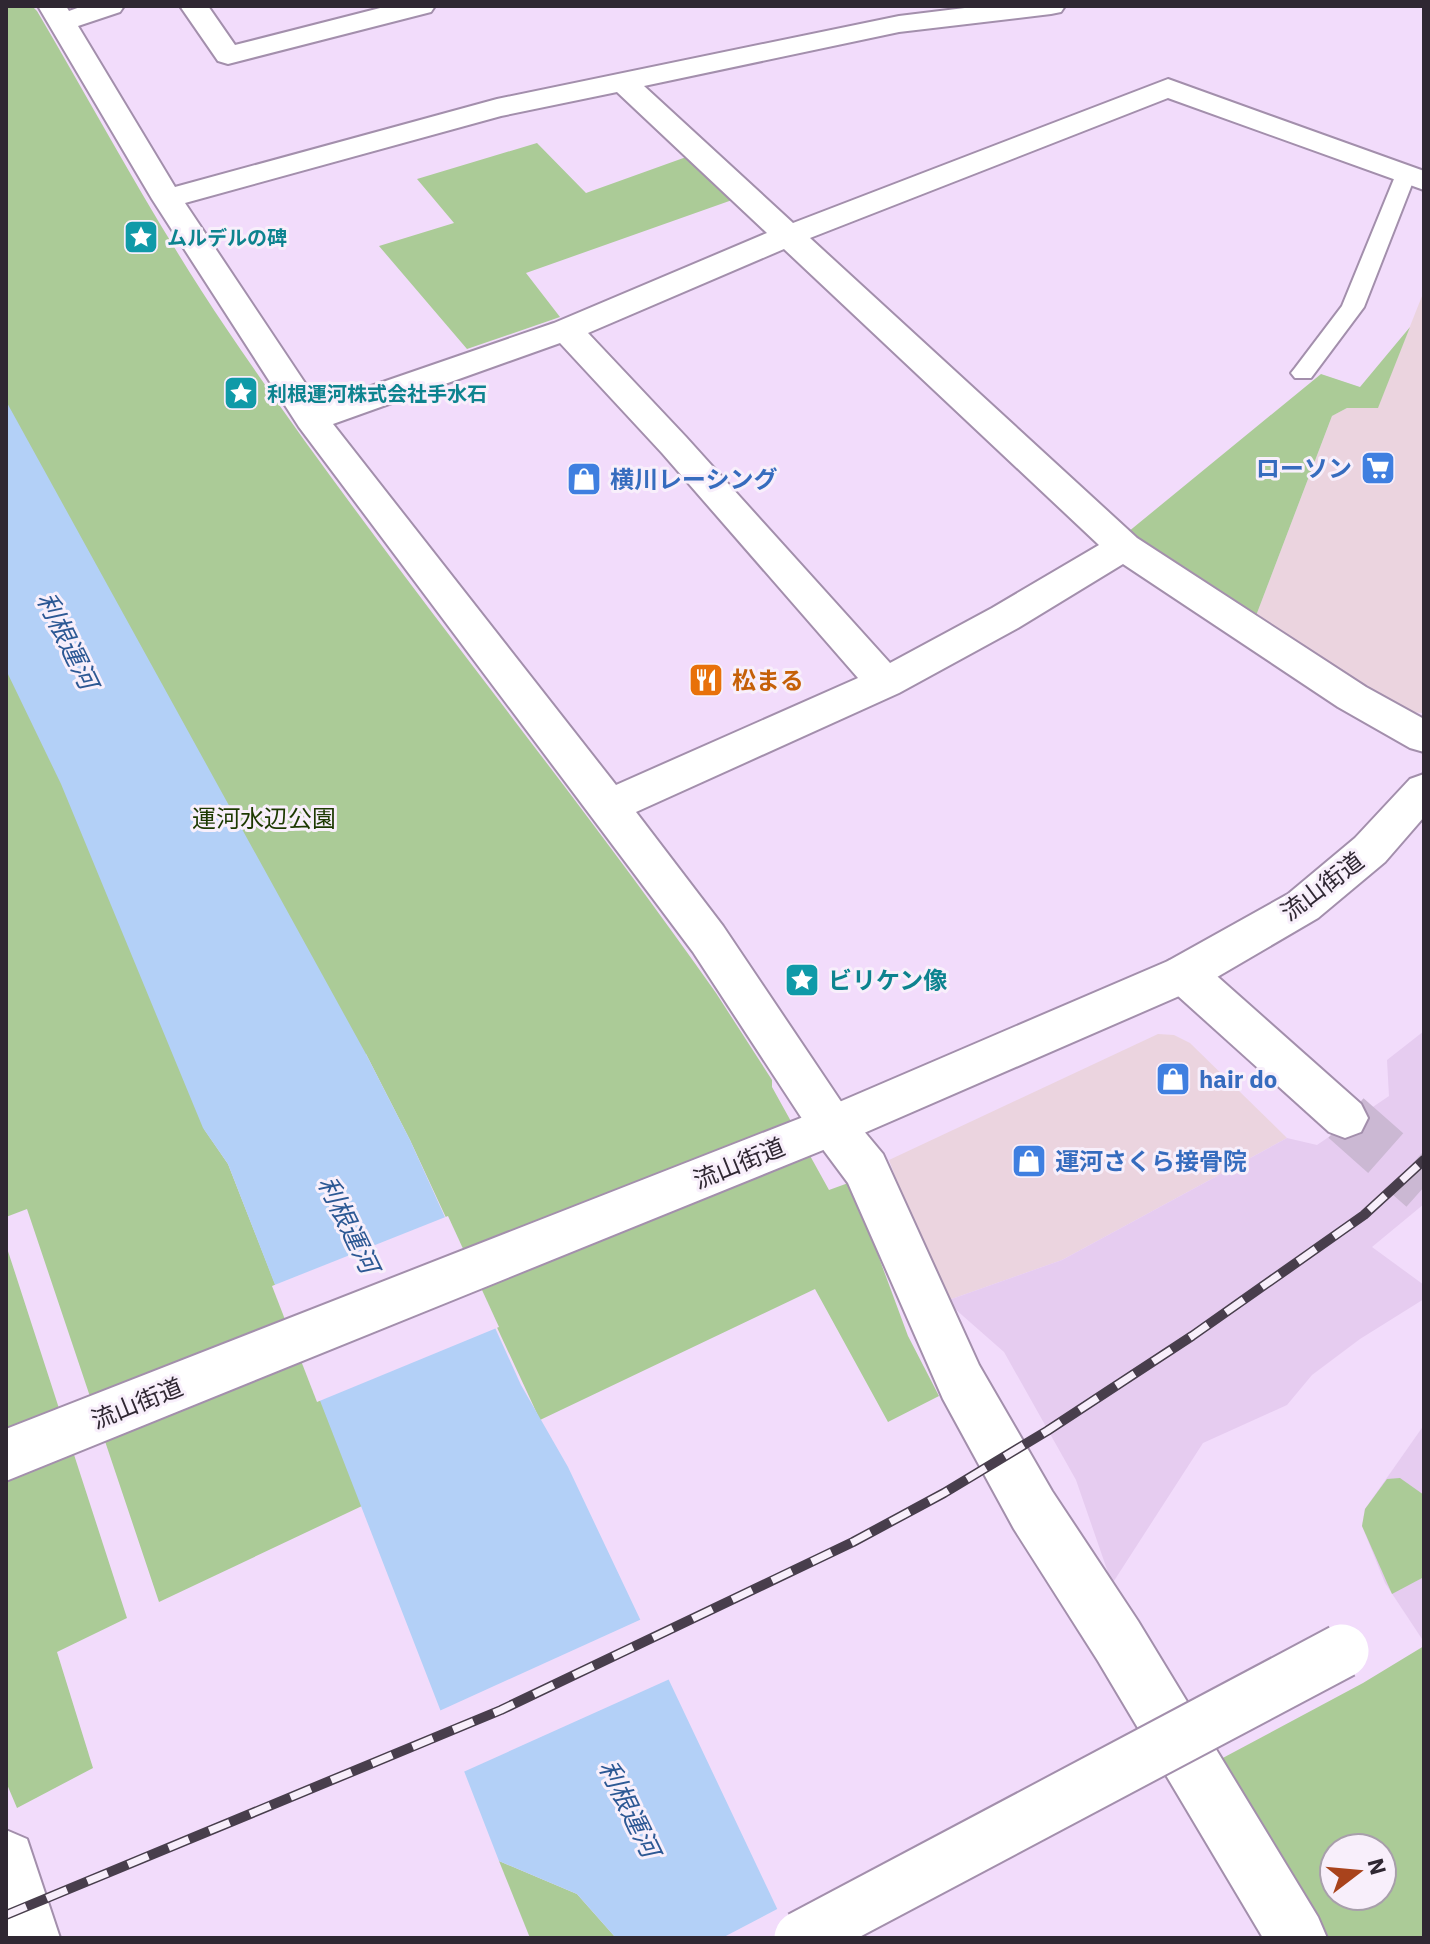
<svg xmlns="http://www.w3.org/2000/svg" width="1430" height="1944" font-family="'IBM Plex Sans','Noto Sans JP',sans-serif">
<rect width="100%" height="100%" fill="#f2dcfb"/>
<g fill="#ebd4df">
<path d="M 1424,291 L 1424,710 L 1422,713 L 1400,711 L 1254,621 L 1332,416 L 1347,408 L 1378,407 Z"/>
<path d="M 1158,1034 L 1174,1035 L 1190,1043 L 1287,1138 L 1062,1260 L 946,1301 L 932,1274 L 889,1160 Z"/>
</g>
<g fill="#e6ccf0">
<path d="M 1424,1031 L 1424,1204 L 1372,1247 L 1424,1285 L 1424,1299 L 1360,1339 L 1312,1375 L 1287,1405 L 1203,1443 L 1112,1584 L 1076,1480 L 1004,1352 L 946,1301 L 1062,1260 L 1287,1138 L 1317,1145 L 1389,1096 L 1387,1060 Z"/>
<path d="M 1424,1425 L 1424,1642 L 1385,1583 L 1362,1526 L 1365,1509 Z"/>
</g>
<g fill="#abcb97" fill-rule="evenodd">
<path d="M 6,6 L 32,6 L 37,11 C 99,117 157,226 226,328 C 380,556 558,768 716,993 L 772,1080 L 772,1087 L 829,1190 L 851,1182 L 908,1336 L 939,1396 L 888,1422 L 815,1289 L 540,1420 L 410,1140 L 366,1054 L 204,1129 L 228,1164 L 362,1506 L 159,1602 L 27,1209 L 6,1217 Z"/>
<path d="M 537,143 L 586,193 L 689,156 L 735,199 L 526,273 L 560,317 L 467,349 L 379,246 L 454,223 L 417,179 Z"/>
<path d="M 1410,327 L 1378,408 L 1347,408 L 1332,416 L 1254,621 L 1128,532 L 1321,374 L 1360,387 Z"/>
<path d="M 6,1245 L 127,1618 L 57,1652 L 93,1768 L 17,1808 L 6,1782 Z"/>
<path d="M 1400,1478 L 1424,1495 L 1424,1577 L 1392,1594 L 1362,1526 L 1365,1509 L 1387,1479 Z"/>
<path d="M 1424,1646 L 1424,1938 L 1329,1938 L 1219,1760 L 1363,1683 ZM 1334,1848 L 1382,1848 L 1382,1896 L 1334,1896 Z"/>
<path d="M 499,1861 L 577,1894 L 616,1938 L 530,1938 Z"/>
</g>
<path fill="#b3d0f7" d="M 6,401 L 366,1054 L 410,1140 L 521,1385 L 568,1467 L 791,1938 L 616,1938 L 577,1894 L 499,1861 L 228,1164 L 203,1128 L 61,784 L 6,670 Z"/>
<g fill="#f2dcfb">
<path d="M 448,1216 L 499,1327 L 317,1402 L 272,1286 Z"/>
<path d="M 644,1618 L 672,1678 L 461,1773 L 437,1712 Z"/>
<path d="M 781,1907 L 795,1938 L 722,1938 Z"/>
</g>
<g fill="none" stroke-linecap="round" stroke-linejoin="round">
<path stroke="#cbb8d3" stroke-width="41" stroke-dasharray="41 20" stroke-linecap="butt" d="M 1345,1118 L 1348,1120"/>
<path stroke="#cbb8d3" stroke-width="53" stroke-dasharray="53 27" stroke-linecap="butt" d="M 1346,1118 L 1424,1187"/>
<g stroke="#a38fac" stroke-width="4">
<path id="service" d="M 1406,168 L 1416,174 L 1364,307 L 1311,378 L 1295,378 L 1291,373 L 1295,368 L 1342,306 L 1396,174 Z"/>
</g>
<g stroke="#a38fac" stroke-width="4">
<g id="minor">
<path d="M 38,6 L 66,6 L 69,11 L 83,6 L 124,6 L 120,12 L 78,26 L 175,187 L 497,99 L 899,16 L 981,6 L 1065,6 L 1061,12 L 1051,14 L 899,32 L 644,86 L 793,223 L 1168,79 L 1424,171 L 1424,190 L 1168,98 L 810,238 L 1137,538 L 1366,687 L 1424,719 L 1424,752 L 1410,748 L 1338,707 L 1123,564 L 1018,628 L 899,693 L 636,812 L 723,926 L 848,1112 L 883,1154 L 979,1365 L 1052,1491 L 1138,1621 L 1318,1917 L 1327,1938 L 1263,1938 L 1098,1661 L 1014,1529 L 943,1399 L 848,1183 L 816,1140 L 693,952 L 299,427 L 152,199 ZM 617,92 L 767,233 L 554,323 L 319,404 L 185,203 L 501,116 ZM 784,249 L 1099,545 L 992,608 L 890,663 L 686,437 L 588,333 ZM 560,343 L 662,453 L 858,678 L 616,785 L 333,424 Z"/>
<path d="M 180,6 L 208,6 L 235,45 L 388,6 L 435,6 L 431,12 L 228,64 L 218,61 Z"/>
<path d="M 1184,956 L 1200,961 L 1361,1104 L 1368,1118 L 1361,1132 L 1345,1138 L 1329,1132 L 1168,987 L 1162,974 L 1168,961 Z"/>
<path d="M 6,1830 L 27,1839 L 60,1938 L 6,1938 Z"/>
</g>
</g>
<g stroke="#a38fac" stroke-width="4">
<path id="tertiary" d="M 1424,774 L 1424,817 L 1385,862 L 1318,918 L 1200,987 L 848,1140 L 6,1481 L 6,1429 L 816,1112 L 1168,961 L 1288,894 L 1355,838 L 1410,779 Z"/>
</g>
<use href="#service" fill="#fff" fill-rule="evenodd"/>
<use href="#minor" fill="#fff" fill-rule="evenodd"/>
<use href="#tertiary" fill="#fff" fill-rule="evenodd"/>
<g stroke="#483e4c" stroke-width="10">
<path id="rail" d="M 6,1915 L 501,1710 L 853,1542 L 944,1493 L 1047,1431 L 1192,1336 L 1364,1215 L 1424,1160"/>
</g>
<use href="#rail" stroke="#f8effb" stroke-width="7" stroke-dasharray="22" stroke-linecap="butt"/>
<g stroke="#a38fac" stroke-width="57" stroke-linecap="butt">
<path id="pedestrian-bridge" d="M 801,1938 L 1342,1651"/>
</g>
<use href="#pedestrian-bridge" stroke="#fff" stroke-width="53"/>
</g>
<defs>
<g id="sight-square" transform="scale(1.8)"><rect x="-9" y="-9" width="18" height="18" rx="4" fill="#0f9aa8" stroke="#f8effb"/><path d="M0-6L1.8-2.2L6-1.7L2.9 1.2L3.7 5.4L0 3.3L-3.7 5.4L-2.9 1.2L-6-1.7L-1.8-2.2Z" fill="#fff"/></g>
<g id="supermarket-square" transform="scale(1.8)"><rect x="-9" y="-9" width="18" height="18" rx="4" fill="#3f7fe0" stroke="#f8effb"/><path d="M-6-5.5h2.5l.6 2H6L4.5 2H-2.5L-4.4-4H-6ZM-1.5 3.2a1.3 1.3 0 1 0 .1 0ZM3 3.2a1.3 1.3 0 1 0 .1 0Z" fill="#fff"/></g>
<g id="shop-square" transform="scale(1.8)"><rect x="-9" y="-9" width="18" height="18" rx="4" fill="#3f7fe0" stroke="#f8effb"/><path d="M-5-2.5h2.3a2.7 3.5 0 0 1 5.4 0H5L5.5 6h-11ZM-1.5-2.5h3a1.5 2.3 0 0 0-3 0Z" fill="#fff"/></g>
<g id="restaurant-square" transform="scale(1.8)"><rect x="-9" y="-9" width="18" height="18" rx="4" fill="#e8710a" stroke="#f8effb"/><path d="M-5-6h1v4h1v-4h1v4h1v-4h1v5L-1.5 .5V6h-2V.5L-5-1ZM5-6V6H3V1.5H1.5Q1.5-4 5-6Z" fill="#fff"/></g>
</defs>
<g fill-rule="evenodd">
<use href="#sight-square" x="141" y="237"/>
<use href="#sight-square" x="241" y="393"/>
<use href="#supermarket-square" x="1378" y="468"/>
<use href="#shop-square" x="584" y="479"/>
<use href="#restaurant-square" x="706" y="680"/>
<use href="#sight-square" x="802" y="980"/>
<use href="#shop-square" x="1173" y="1079"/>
<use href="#shop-square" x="1029" y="1161"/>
</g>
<g text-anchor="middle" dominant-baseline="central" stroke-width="6" stroke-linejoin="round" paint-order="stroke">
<g font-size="20" font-weight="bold" fill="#0d838f" stroke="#f8effb" text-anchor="start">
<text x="167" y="237">ムルデルの碑</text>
<text x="267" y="393">利根運河株式会社手水石</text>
</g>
<g font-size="24" font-weight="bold" fill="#366cbe" stroke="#f8effb" text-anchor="start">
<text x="1352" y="468" text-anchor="end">ローソン</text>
<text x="610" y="479">横川レーシング</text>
<text x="1199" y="1079">hair do</text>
<text x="1055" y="1161">運河さくら接骨院</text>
</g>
<g font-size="24" font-weight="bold" fill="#c56008" stroke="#f8effb" text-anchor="start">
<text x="732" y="680">松まる</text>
</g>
<g font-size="24" fill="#1c3901" stroke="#f8effb">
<text x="264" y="818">運河水辺公園</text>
</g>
<g font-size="24" fill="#2f2732" stroke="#f8effb">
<text transform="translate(1322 886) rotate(-37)">流山街道</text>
<text transform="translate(739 1163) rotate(-22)">流山街道</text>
<text transform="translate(137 1403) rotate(-22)">流山街道</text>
</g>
<g font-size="24" font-weight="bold" fill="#0d838f" stroke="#f8effb" text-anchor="start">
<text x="828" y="980">ビリケン像</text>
</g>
<g font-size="26" font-style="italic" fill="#2c5894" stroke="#f8effb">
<text transform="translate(68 640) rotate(64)">利根運河</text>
<text transform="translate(349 1224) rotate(64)">利根運河</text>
<text transform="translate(630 1808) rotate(64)">利根運河</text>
</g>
</g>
<rect width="1430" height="1944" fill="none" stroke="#2f2732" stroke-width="16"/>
<g transform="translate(1358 1872) rotate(74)"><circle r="38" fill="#f8effb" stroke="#a89fab" stroke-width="2"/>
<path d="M0-6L14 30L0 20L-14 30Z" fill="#a9431c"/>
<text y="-12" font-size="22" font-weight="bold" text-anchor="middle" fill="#2f2732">N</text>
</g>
</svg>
